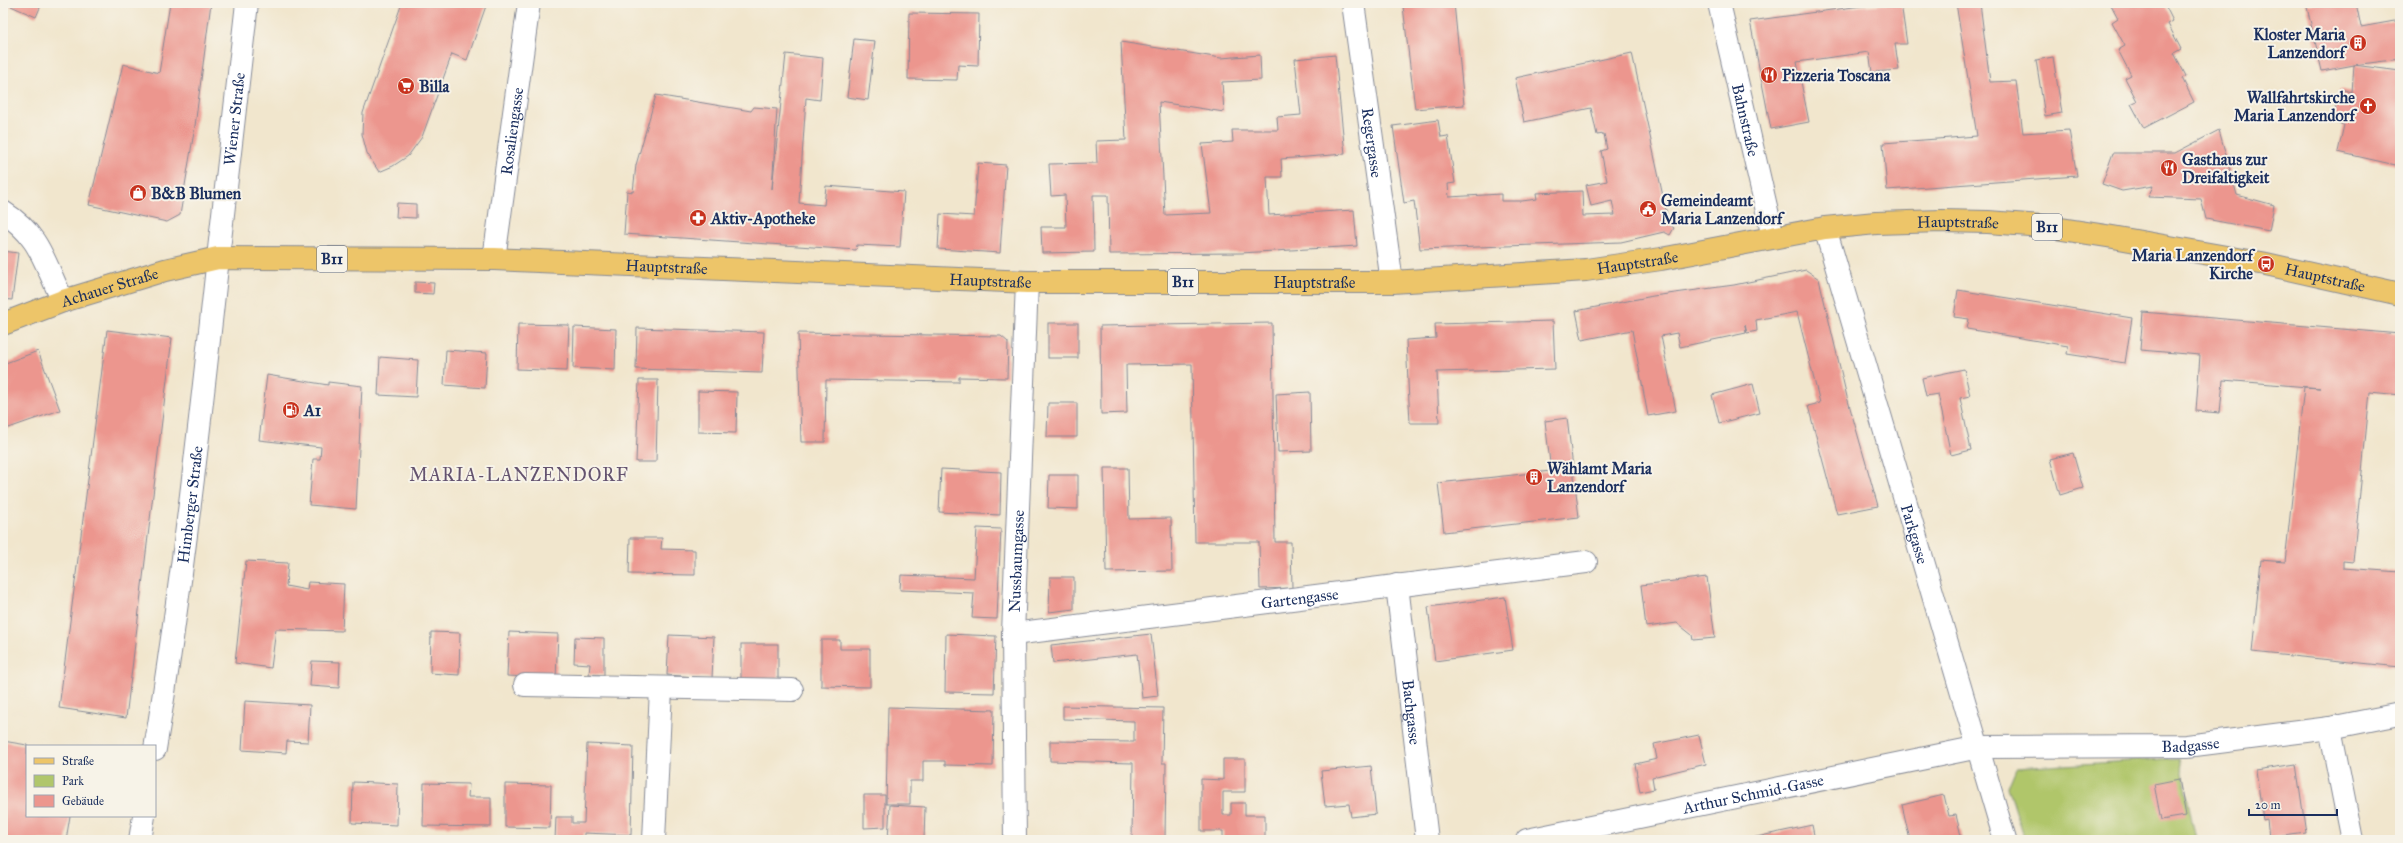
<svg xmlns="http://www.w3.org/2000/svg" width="2403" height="843" font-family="'IM FELL Great Primer',serif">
<rect width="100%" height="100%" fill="#f7f3e8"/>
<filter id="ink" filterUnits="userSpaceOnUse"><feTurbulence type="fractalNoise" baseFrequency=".025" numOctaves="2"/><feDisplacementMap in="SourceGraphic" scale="8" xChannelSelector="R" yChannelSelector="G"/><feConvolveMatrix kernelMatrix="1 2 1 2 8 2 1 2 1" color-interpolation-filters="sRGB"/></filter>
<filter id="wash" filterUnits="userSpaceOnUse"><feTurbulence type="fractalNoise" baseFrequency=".012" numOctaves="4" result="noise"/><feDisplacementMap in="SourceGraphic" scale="16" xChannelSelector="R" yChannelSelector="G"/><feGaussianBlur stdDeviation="0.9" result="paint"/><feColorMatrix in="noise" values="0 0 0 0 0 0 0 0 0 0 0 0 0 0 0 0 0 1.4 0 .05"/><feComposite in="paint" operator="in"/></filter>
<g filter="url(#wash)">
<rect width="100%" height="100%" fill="#f1e6cd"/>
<path fill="#b0c66b" stroke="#667a64" d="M 2179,758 L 2196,840 L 2025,840 L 2008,787 L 2016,768 Z"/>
<g id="blocks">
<g fill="#ec968e">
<path d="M 4,3 L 42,3 L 36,17 Z"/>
<path d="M 170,3 L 211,3 L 195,126 L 180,215 L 167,222 L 89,205 L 123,64 L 159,73 Z"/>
<path d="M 402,3 L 407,5 L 408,3 L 487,3 L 467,60 L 452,54 L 422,137 L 408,156 L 393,166 L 379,172 L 367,153 L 362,134 L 363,113 Z"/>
<path d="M 1427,3 L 1454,3 L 1464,105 L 1415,109 L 1403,6 Z"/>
<path d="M 1901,3 L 1907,44 L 1895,44 L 1899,70 L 1872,72 L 1869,52 L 1797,62 L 1809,122 L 1771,129 L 1750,21 L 1861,6 Z"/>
<path d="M 1956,3 L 1980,3 L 1990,82 L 2016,81 L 2023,133 L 2069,130 L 2077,176 L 1887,190 L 1883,143 L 1977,136 Z"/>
<path d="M 2110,3 L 2164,3 L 2173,21 L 2168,24 L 2181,49 L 2174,53 L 2186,76 L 2182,78 L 2194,102 L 2144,128 L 2131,104 L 2137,101 L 2125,78 L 2131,75 L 2118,50 L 2125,46 L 2112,22 L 2118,18 Z"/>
<path d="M 2306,3 L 2356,3 L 2361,27 L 2400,20 L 2400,59 L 2354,65 L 2400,71 L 2400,166 L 2338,152 L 2344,125 L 2332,121 L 2340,89 L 2352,92 L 2354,65 L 2322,71 Z"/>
<path d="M 909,13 L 979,14 L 978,66 L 958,65 L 957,80 L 908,79 Z"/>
<path d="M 854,39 L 875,41 L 868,100 L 847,97 Z"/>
<path d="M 1121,42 L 1221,58 L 1260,55 L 1261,80 L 1222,82 L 1224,112 L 1159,102 L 1165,215 L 1211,213 L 1202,144 L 1233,142 L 1232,130 L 1278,130 L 1277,117 L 1301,115 L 1295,59 L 1335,55 L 1345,154 L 1281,159 L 1282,177 L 1267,177 L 1269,215 L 1354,210 L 1357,246 L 1241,253 L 1109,254 L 1108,195 L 1093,195 L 1094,252 L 1042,253 L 1041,227 L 1066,227 L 1065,195 L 1051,196 L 1049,164 L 1097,163 L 1096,141 L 1126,140 Z"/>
<path d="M 1632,53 L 1669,224 L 1674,228 L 1670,235 L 1664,232 L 1621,242 L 1420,249 L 1414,201 L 1404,203 L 1393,126 L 1438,120 L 1441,137 L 1448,136 L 1455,183 L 1448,184 L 1449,197 L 1501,194 L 1501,201 L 1522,201 L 1537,199 L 1536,193 L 1582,191 L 1583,216 L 1615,215 L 1612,201 L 1591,206 L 1586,185 L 1607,181 L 1601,151 L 1607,149 L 1604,134 L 1597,135 L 1591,108 L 1524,122 L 1515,78 Z"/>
<path d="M 786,54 L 823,58 L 820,100 L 806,98 L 799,203 L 824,205 L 826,186 L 904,192 L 900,247 L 857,245 L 856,250 L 624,234 L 627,191 L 633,192 L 636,165 L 656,95 L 751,111 L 754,107 L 777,109 L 772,189 Z"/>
<path d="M 2053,57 L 2062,113 L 2045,116 L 2036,60 Z"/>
<path d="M 2219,130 L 2237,195 L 2274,205 L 2269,231 L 2206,219 L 2201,199 L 2148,197 L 2153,186 L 2122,191 L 2102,184 L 2113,153 L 2175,153 Z"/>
<path d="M 978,163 L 1006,165 L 1000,253 L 938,249 L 940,214 L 974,216 Z"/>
<path d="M 397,203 L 416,204 L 416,218 L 396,217 Z"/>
<path d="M 3,251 L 18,253 L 12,300 L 3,299 Z"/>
<path d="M 1806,270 L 1819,279 L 1847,397 L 1878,506 L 1837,514 L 1808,406 L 1820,403 L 1797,312 L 1756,320 L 1757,331 L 1747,333 L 1745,325 L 1746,333 L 1680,347 L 1677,333 L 1661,336 L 1676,411 L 1648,416 L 1632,330 L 1582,340 L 1576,311 L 1653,296 L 1734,285 Z"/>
<path d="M 415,282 L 434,283 L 433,294 L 415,293 Z"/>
<path d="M 1958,290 L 2132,318 L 2125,363 L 2067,354 L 2068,346 L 1967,329 L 1969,319 L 1954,317 Z"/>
<path d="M 2143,312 L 2400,334 L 2400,395 L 2370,392 L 2353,562 L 2343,561 L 2343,568 L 2400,572 L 2400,667 L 2252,652 L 2261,560 L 2285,562 L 2304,387 L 2320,388 L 2223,380 L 2220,413 L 2196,411 L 2200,355 L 2140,350 Z"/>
<path d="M 1553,321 L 1555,369 L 1437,372 L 1439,423 L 1410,423 L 1406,340 L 1436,338 L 1435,324 Z"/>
<rect x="1048" y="323" width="30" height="35"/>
<path d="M 1272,323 L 1275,542 L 1291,542 L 1292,588 L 1260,589 L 1259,542 L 1195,542 L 1192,364 L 1126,365 L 1127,413 L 1101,414 L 1100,326 Z"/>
<path d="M 518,324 L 569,325 L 567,371 L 517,369 Z"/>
<path d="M 574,327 L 616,329 L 615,370 L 573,368 Z"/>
<path d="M 637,328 L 764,332 L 762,373 L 636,369 Z"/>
<path d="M 107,330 L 172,338 L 126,718 L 59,708 Z"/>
<path d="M 798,333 L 1001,336 L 1008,342 L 1007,378 L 959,377 L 959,382 L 826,380 L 825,442 L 801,442 Z"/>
<path d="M 446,350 L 487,353 L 485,388 L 444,385 Z"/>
<path d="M 38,351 L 60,410 L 3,430 L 3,364 Z"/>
<path d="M 380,357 L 418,360 L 416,397 L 378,395 Z"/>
<path d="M 1964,369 L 1970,396 L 1960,398 L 1971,450 L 1951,455 L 1938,394 L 1926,396 L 1922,378 Z"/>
<path d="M 267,375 L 328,385 L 328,382 L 362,386 L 356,509 L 309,505 L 313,459 L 320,459 L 321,447 L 259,440 Z"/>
<path d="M 639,380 L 658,380 L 656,462 L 636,462 Z"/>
<path d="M 1753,384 L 1760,413 L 1719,423 L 1712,395 Z"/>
<path d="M 698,391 L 737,392 L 736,433 L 698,432 Z"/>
<path d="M 1310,392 L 1311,451 L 1278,452 L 1276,394 Z"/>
<path d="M 1048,403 L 1077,403 L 1077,437 L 1047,437 Z"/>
<path d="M 1567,418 L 1579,517 L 1444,532 L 1438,483 L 1551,471 L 1545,421 Z"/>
<path d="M 2073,453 L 2083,488 L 2060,495 L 2050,459 Z"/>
<path d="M 1104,468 L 1128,468 L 1129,519 L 1171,518 L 1172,571 L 1106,572 Z"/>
<path d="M 941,469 L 1001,472 L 1000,515 L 939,512 Z"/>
<path d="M 1049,475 L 1078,475 L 1078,509 L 1048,508 Z"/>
<path d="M 977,528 L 1001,529 L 997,619 L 972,618 L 974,593 L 900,590 L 901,575 L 974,578 Z"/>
<path d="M 630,538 L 662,538 L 661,549 L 695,550 L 695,575 L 629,574 Z"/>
<path d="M 246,561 L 288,563 L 286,586 L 307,590 L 308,582 L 344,584 L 342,631 L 276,629 L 271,668 L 235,663 Z"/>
<path d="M 1050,577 L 1074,577 L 1074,609 L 1049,612 Z"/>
<path d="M 1707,577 L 1715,638 L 1693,640 L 1692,635 L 1677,623 L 1646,627 L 1641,585 Z"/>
<path d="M 1505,597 L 1513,650 L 1435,661 L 1428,607 Z"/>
<path d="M 431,632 L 460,633 L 459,675 L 430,673 Z"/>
<path d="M 509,632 L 558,634 L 556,678 L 507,676 Z"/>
<path d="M 946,634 L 996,636 L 994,693 L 945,692 Z"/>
<path d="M 1151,634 L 1158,696 L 1142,698 L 1137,654 L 1053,663 L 1051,645 Z"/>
<path d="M 669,635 L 714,637 L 712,678 L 667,675 Z"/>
<path d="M 575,637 L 604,638 L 604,675 L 589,674 L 590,664 L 574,663 Z"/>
<path d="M 821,640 L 840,640 L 840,649 L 870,649 L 870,687 L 821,686 Z"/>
<rect x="741" y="644" width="37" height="35"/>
<path d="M 312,661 L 340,662 L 339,688 L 310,686 Z"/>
<path d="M 245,701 L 310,705 L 308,742 L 287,741 L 286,753 L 242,750 Z"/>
<path d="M 1063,706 L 1163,708 L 1162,763 L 1166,763 L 1165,840 L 1132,840 L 1133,763 L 1050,761 L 1050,741 L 1134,742 L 1134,721 L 1063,719 Z"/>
<path d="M 888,707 L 994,710 L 993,766 L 945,765 L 945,761 L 923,761 L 923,781 L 910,781 L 910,804 L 886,804 Z"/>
<path d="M 1699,735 L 1706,764 L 1652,777 L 1654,789 L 1640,792 L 1635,764 L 1657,759 L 1654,744 Z"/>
<path d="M 3,741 L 27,745 L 27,816 L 70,816 L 66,840 L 3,840 Z"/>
<path d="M 587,744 L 633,746 L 631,835 L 584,833 L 584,840 L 555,840 L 556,817 L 572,817 L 572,823 L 584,823 Z"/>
<path d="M 1223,759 L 1245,759 L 1245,792 L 1223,792 L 1223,815 L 1231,815 L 1231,803 L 1245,803 L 1245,815 L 1265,815 L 1265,840 L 1223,840 L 1223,831 L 1201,831 L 1201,779 L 1223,780 Z"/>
<path d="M 2296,764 L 2306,833 L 2269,838 L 2267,819 L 2263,820 L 2256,770 Z"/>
<path d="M 1371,766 L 1376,814 L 1351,817 L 1349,804 L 1325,806 L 1321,771 Z"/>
<path d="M 2179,779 L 2186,816 L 2161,820 L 2154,784 Z"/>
<path d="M 353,782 L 398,784 L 397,825 L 352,823 Z"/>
<path d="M 424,783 L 469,784 L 468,797 L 491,797 L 491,827 L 423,826 Z"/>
<path d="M 505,784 L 551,785 L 550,828 L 505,827 Z"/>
<path d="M 864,795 L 885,795 L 885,827 L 864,828 Z"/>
<path d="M 1944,795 L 1949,816 L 1956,815 L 1962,840 L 1910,840 L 1902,805 Z"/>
<path d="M 890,805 L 925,807 L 924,840 L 888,840 Z"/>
<path d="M 1812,825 L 1815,840 L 1747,840 L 1747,839 Z"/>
</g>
</g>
</g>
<g filter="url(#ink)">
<use href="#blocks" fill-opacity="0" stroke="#868a96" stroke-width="1"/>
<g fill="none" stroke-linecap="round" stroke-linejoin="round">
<g stroke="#868a96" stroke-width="24">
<g id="minor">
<path id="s1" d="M 1353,3 L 1392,282"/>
<path id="s2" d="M 1719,3 L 1773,237"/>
<path d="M 3,212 C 41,236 44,263 63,301"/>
<path id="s3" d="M 1825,228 L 2005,840"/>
<path id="s4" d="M 218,258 L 247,3"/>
<path id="s5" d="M 494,259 L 529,3"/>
<path id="s6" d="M 1397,585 L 1427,840"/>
<path id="s7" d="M 1013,634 L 1586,562"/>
<path d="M 525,685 L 792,690"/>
<path d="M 2330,728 L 2352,840"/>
<path d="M 654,840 L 661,689"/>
<path id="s8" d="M 1015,840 L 1013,634 L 1027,282"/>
<path id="s9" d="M 1527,840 L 1979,747 L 2187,746 L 2330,728 L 2400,714"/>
</g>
</g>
<g stroke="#868a96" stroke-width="24">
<g id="tertiary">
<path id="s10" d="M 155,749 C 182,586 200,423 218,258"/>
<path d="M 140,840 L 144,816"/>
</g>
</g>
<g stroke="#868a96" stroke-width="24">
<g id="primary">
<path id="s11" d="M 3,324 L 63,301 L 165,270 L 218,258 L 494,259 L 1027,282 L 1392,282 L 1586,270 L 1661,259 L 1825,228 L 1876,223 L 1942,221 L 1988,222 L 2042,226 L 2113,237 L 2266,264 L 2400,294"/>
</g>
</g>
<use href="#minor" stroke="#fff" stroke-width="22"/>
<use href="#tertiary" stroke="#fff" stroke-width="22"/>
<use href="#primary" stroke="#edc569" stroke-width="22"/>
</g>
</g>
<defs>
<g id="building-disc" transform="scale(0.9)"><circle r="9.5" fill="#c8321e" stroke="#f7f3e8"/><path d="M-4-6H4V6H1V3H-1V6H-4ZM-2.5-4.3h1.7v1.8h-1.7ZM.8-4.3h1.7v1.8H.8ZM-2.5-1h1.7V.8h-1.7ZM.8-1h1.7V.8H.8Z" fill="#fff"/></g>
<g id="restaurant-disc" transform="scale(0.9)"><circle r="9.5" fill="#c8321e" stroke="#f7f3e8"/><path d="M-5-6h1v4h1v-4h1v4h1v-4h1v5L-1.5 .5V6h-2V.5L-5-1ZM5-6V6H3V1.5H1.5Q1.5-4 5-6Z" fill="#fff"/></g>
<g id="supermarket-disc" transform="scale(0.9)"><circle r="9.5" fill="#c8321e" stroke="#f7f3e8"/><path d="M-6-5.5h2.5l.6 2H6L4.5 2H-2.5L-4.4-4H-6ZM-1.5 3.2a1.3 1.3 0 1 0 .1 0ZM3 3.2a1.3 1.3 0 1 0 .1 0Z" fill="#fff"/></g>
<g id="church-disc" transform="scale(0.9)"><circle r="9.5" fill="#c8321e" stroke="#f7f3e8"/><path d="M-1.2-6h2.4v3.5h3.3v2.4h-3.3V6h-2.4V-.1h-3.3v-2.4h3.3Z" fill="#fff"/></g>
<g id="shop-disc" transform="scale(0.9)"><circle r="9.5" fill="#c8321e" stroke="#f7f3e8"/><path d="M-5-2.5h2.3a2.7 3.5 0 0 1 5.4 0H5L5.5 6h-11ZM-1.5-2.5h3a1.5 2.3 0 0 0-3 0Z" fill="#fff"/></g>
<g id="civic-disc" transform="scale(0.9)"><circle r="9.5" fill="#c8321e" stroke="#f7f3e8"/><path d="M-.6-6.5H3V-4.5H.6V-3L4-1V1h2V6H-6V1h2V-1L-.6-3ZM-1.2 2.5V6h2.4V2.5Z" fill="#fff"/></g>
<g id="pharmacy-disc" transform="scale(0.9)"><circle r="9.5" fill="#c8321e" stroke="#f7f3e8"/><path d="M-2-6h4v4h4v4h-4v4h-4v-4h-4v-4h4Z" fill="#fff"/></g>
<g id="bus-disc" transform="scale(0.9)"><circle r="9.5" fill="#c8321e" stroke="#f7f3e8"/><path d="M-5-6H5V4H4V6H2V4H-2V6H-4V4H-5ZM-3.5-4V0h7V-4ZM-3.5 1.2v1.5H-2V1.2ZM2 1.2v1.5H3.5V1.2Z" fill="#fff"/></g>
<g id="fuel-disc" transform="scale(0.9)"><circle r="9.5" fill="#c8321e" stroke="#f7f3e8"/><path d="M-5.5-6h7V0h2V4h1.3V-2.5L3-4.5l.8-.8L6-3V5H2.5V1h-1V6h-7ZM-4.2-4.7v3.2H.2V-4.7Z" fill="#fff"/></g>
</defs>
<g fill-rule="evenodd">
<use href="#building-disc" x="2358" y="43"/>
<use href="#restaurant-disc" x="1769" y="75"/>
<use href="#supermarket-disc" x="406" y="86"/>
<use href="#church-disc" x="2368" y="106"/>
<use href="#restaurant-disc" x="2169" y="168"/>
<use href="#shop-disc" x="138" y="193"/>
<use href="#civic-disc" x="1648" y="209"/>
<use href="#pharmacy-disc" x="698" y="218"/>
<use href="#bus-disc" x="2266" y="264"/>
<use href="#fuel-disc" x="291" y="410"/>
<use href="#building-disc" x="1534" y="477"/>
</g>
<g text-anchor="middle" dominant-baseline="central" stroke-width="4" stroke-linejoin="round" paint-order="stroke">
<g fill="#f7f3e8" stroke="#5d6a87" stroke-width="1">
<rect x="2032" y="214" width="30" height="26" rx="3"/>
<rect x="317" y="246" width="30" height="26" rx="3"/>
<rect x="1168" y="269" width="30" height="26" rx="3"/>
</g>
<g font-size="15" font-weight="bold" fill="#1b2f5e">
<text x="2047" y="227">B11</text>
<text x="332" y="259">B11</text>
<text x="1183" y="282">B11</text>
</g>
<g font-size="16" font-weight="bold" fill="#1b2f5e" stroke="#f7f3e8" text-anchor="start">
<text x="2345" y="34" text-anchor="end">Kloster Maria<tspan x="2345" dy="18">Lanzendorf</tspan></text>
<text x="1782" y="75">Pizzeria Toscana</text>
<text x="419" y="86">Billa</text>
<text x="2355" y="97" text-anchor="end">Wallfahrtskirche<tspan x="2355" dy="18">Maria Lanzendorf</tspan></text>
<text x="2182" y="159">Gasthaus zur<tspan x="2182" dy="18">Dreifaltigkeit</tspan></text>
<text x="151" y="193">B&amp;B Blumen</text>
<text x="1661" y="200">Gemeindeamt<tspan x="1661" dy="18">Maria Lanzendorf</tspan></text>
<text x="711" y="218">Aktiv-Apotheke</text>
<text x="2253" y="255" text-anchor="end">Maria Lanzendorf<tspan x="2253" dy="18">Kirche</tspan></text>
<text x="304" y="410">A1</text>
<text x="1547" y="468">Wählamt Maria<tspan x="1547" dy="18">Lanzendorf</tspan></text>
</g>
<g font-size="16" fill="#1b2f5e" stroke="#f7f3e8">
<text stroke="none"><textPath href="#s4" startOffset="140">Wiener Straße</textPath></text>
<text stroke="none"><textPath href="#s2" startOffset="120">Bahnstraße</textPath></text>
<text stroke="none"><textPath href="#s5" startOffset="129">Rosaliengasse</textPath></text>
<text stroke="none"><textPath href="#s1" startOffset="141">Regergasse</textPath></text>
<text stroke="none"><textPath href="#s11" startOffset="1970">Hauptstraße</textPath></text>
<text stroke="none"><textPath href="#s11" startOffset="1646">Hauptstraße</textPath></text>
<text stroke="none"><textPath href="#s11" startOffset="674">Hauptstraße</textPath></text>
<text stroke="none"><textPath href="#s11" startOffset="2342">Hauptstraße</textPath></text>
<text stroke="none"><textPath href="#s11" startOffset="998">Hauptstraße</textPath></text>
<text stroke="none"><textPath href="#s11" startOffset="1322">Hauptstraße</textPath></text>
<text stroke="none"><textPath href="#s11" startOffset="113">Achauer Straße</textPath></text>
<text stroke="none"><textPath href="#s10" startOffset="247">Himberger Straße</textPath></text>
<text stroke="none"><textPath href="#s3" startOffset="319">Parkgasse</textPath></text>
<text stroke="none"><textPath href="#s8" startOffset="279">Nussbaumgasse</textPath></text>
<text stroke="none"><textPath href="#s7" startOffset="289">Gartengasse</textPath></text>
<text stroke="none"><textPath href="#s6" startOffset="128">Bachgasse</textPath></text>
<text stroke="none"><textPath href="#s9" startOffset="673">Badgasse</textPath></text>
<text stroke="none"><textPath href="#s9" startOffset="231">Arthur Schmid-Gasse</textPath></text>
</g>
<g font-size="18" letter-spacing="1" fill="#64536f" stroke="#f7f3e8">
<text x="519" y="475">MARIA-LANZENDORF</text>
</g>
</g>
<rect width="2403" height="843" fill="none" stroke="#f7f3e8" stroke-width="16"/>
<rect x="26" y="745" width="130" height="72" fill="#f7f3e8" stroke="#9fa5b1"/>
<rect x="34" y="758" width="20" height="6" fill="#edc569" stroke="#9fa5b1"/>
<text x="62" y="765" font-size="12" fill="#1b2f5e">Straße</text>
<rect x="34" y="775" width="20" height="12" fill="#b0c66b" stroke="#9fa5b1"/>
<text x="62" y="785" font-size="12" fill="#1b2f5e">Park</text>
<rect x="34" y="795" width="20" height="12" fill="#ec968e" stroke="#9fa5b1"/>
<text x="62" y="805" font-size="12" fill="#1b2f5e">Gebäude</text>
<path d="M2249 809v6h88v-6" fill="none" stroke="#1b2f5e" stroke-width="2"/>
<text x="2255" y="809" font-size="12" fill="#1b2f5e" stroke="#f7f3e8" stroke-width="3" paint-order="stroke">20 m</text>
</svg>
